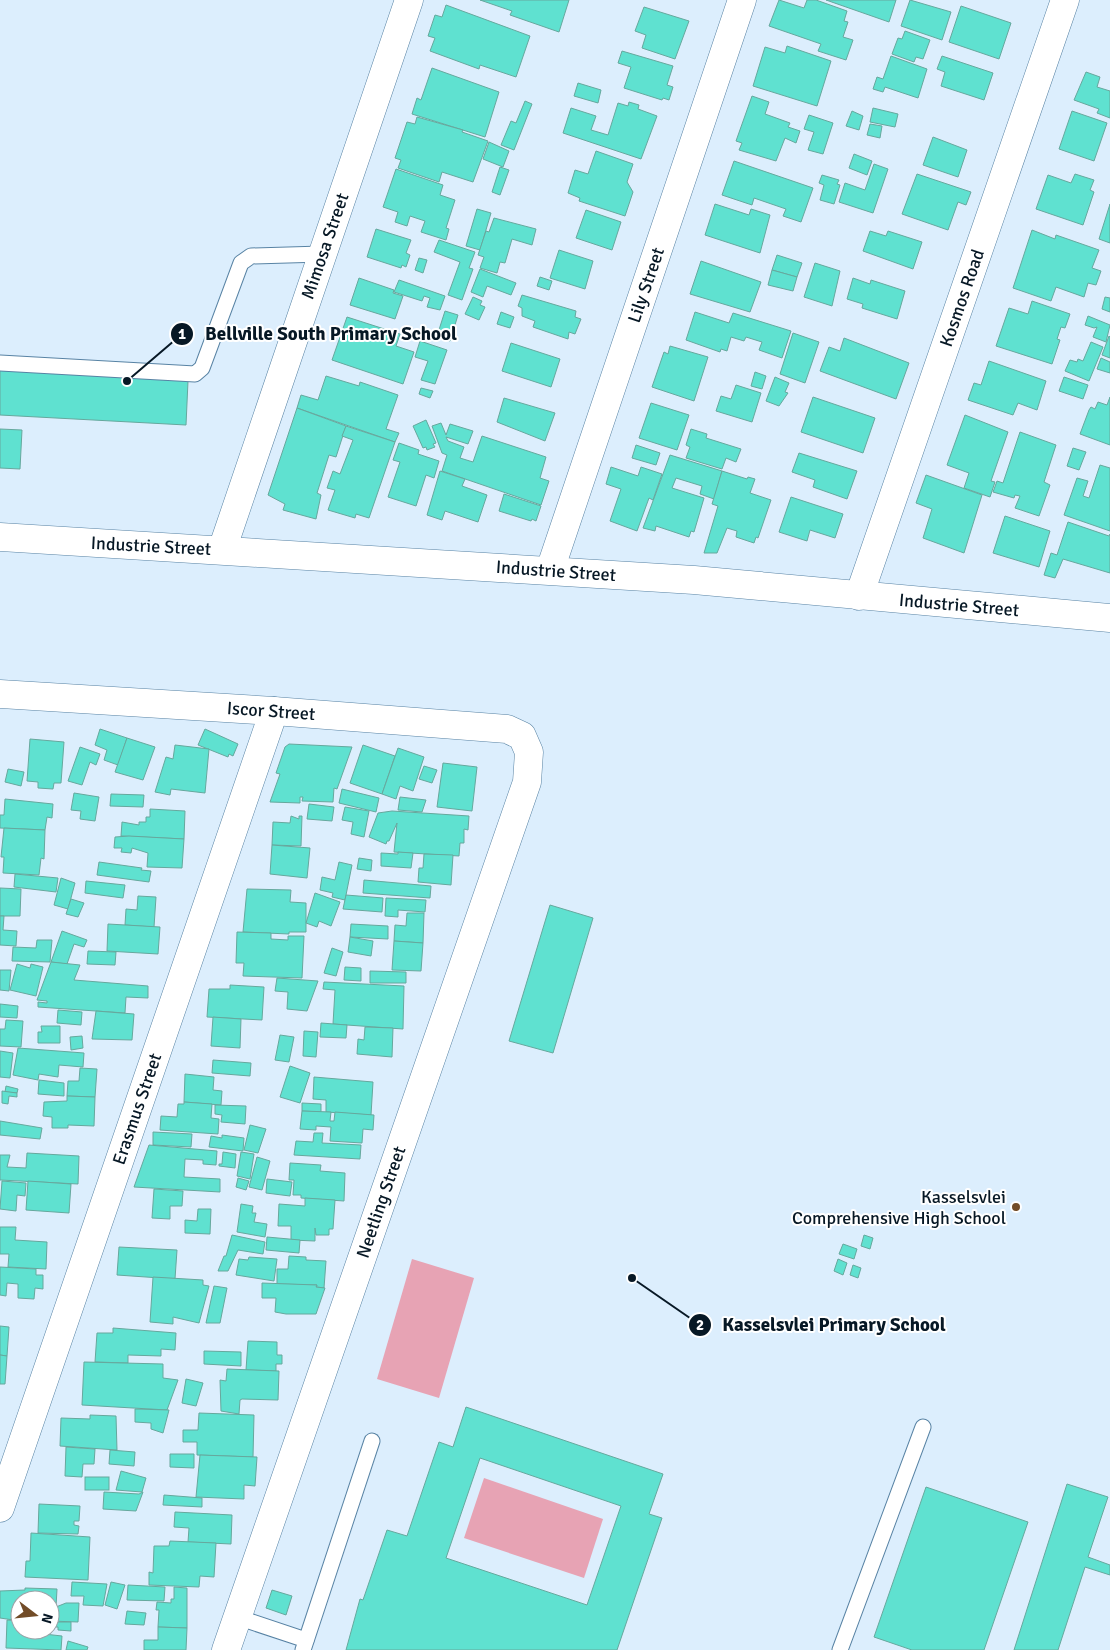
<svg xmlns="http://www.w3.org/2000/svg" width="1110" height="1650" font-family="Signika,sans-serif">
<rect width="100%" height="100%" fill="#dceefd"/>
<g fill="#e7a3b4">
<path d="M 412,1259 L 474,1278 L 439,1398 L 377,1379 Z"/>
<path d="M 484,1478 L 603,1519 L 584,1578 L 464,1538 Z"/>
</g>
<g fill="#5fe1d0" stroke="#66a89d" fill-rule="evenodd">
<path d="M 480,0 L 569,0 L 559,32 L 510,15 L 512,11 Z"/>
<path d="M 779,0 L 804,8 L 807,0 L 816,0 L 847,11 L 844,21 L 848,22 L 843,37 L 853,40 L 846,60 L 818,51 L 821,44 L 769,26 Z"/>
<path d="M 826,0 L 896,0 L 889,22 Z"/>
<path d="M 910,0 L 951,12 L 942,40 L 901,26 Z"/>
<path d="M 446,5 L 530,36 L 516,77 L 480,65 L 479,69 L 430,51 L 435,38 L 428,36 L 435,15 L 442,17 Z"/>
<path d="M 961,6 L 1011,23 L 999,59 L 949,42 Z"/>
<path d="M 644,7 L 689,21 L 675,59 L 642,48 L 646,35 L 635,31 Z"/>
<path d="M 905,31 L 930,40 L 923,59 L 916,57 L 914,62 L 892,54 L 898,38 L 902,39 Z"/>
<path d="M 787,46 L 831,61 L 817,106 L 753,86 L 765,47 L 785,53 Z"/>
<path d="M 622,51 L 673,66 L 667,85 L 673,87 L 669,100 L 663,98 L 662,100 L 624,88 L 631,67 L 618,63 Z"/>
<path d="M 891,56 L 927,69 L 918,98 L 885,87 L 883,92 L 873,89 L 877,77 L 883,79 Z"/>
<path d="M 942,56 L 993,73 L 984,100 L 941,86 L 945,72 L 937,69 Z"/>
<path d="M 432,68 L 499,92 L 485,137 L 412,114 L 417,98 L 421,100 Z"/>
<path d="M 1086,72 L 1100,77 L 1097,87 L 1110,91 L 1110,118 L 1097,113 L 1099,109 L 1074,100 Z"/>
<path d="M 578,83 L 601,90 L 598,103 L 574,96 Z"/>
<path d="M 752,96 L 769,102 L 765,114 L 790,123 L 788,127 L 800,131 L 796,143 L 785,138 L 776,161 L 739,150 L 742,143 L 736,141 Z"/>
<path d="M 525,101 L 532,104 L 514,150 L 501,145 L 511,121 L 516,123 Z"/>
<path d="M 629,102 L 639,105 L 638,109 L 657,116 L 641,159 L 563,133 L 571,108 L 596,116 L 591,130 L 608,135 L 618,103 L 628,106 Z"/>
<path d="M 873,108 L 898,114 L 895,127 L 870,122 Z"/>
<path d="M 852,111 L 863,116 L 859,130 L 846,126 Z"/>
<path d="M 1072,111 L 1107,123 L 1094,161 L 1059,149 Z"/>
<path d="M 809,115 L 833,123 L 823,154 L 808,150 L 814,132 L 804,129 Z"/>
<path d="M 417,117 L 463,130 L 462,132 L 488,141 L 473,182 L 442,172 L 439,182 L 398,168 L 401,160 L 395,158 L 407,122 L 415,124 Z"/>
<path d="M 870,124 L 882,126 L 880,138 L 867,135 Z"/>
<path d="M 933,137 L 967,150 L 958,177 L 923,165 Z"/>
<path d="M 489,142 L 509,151 L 503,167 L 483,159 Z"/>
<path d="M 596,151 L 633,164 L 627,182 L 633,192 L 625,216 L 579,201 L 580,198 L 568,193 L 575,170 L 588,174 Z"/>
<path d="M 854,154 L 872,161 L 867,175 L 849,168 Z"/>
<path d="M 734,161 L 813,188 L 801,222 L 783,216 L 786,209 L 754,198 L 752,205 L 722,195 Z"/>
<path d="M 874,164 L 888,169 L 873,213 L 839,202 L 845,183 L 865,190 Z"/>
<path d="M 500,167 L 509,170 L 500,195 L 492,192 Z"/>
<path d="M 396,169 L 443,185 L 440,195 L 455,200 L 446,228 L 449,229 L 446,240 L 421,232 L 425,221 L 410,216 L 407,226 L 395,222 L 398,212 L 383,207 Z"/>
<path d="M 917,174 L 971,192 L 966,205 L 958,202 L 948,230 L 902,214 Z"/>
<path d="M 1075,174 L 1094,180 L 1090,190 L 1094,192 L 1083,225 L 1036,209 L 1048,175 L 1071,183 Z"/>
<path d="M 822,175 L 839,180 L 837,184 L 840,185 L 834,204 L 820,200 L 824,185 L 819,183 Z"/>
<path d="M 715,204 L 749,215 L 751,209 L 770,215 L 760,253 L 705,235 Z"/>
<path d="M 1110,204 L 1110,243 L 1099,239 Z"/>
<path d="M 477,209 L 491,213 L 480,250 L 466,246 Z"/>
<path d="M 586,210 L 621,222 L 612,250 L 576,238 Z"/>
<path d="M 494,218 L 536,229 L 532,245 L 512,239 L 505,263 L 500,262 L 497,273 L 480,268 L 484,257 L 478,255 L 486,231 L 489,232 Z"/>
<path d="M 376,229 L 411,240 L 406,253 L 410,255 L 406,267 L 402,265 L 401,268 L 367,257 Z"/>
<path d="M 1032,230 L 1055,239 L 1056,235 L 1099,250 L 1092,268 L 1101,271 L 1096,285 L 1088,283 L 1084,297 L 1056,287 L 1051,301 L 1013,288 Z"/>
<path d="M 870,231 L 886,236 L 888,231 L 922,242 L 913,269 L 863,251 Z"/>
<path d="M 439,240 L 475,252 L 469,268 L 473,269 L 462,300 L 448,295 L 460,262 L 434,252 Z"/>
<path d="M 559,250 L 593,261 L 585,289 L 550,278 Z"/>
<path d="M 777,255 L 802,263 L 797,277 L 772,270 Z"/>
<path d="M 419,258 L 427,260 L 423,273 L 415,270 Z"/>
<path d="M 701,261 L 761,282 L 750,312 L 690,294 Z"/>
<path d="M 815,263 L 840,271 L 832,306 L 804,297 Z"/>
<path d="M 480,269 L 516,283 L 511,295 L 487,286 L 483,297 L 471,292 Z"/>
<path d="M 772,270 L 797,277 L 793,291 L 768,285 Z"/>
<path d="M 540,277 L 552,281 L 549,290 L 537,286 Z"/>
<path d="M 359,278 L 394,290 L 393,293 L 403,296 L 395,319 L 350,305 Z"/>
<path d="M 853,278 L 870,284 L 871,280 L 905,291 L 897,319 L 862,308 L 863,304 L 847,299 Z"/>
<path d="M 399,280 L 445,296 L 440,310 L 427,307 L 430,298 L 424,296 L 422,301 L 394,292 Z"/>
<path d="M 522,295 L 576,311 L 575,317 L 581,319 L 575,334 L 569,332 L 568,339 L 533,327 L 535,321 L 522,316 L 522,308 L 518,306 Z"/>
<path d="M 473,297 L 482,301 L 480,305 L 485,307 L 479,320 L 465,314 Z"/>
<path d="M 1105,297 L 1110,298 L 1110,312 L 1102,309 Z"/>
<path d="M 1032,301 L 1070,314 L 1065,328 L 1061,327 L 1057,339 L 1060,340 L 1052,364 L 996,346 L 1009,308 L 1028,314 Z"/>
<path d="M 445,311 L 458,315 L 450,341 L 437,336 Z"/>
<path d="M 501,312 L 514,317 L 510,328 L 497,324 Z"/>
<path d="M 695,312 L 729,323 L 733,313 L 791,331 L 782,358 L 759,350 L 762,342 L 746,337 L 744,341 L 731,337 L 727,351 L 721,349 L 720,352 L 686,340 Z"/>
<path d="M 1088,316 L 1110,325 L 1106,342 L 1093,337 L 1097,327 L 1094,328 L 1085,325 Z"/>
<path d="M 347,317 L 400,334 L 396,346 L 414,352 L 403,384 L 332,360 Z"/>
<path d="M 793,333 L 819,342 L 805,383 L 780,374 Z"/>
<path d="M 1109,336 L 1110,337 L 1110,358 L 1102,355 Z"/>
<path d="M 844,338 L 909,363 L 896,399 L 820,371 L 829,347 L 840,351 Z"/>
<path d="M 420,341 L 447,350 L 435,384 L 421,380 L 428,361 L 415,357 Z"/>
<path d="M 1091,342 L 1103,347 L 1089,381 L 1065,371 L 1070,360 L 1077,362 L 1078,359 L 1083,361 Z"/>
<path d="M 511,343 L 560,359 L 551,387 L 502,371 Z"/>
<path d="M 670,346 L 708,357 L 694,401 L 652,387 L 664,352 L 668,354 Z"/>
<path d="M 1101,358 L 1110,362 L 1110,373 L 1097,369 Z"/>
<path d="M 989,361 L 1046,381 L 1037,410 L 1018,403 L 1013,415 L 968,400 L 974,383 L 981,385 Z"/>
<path d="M 0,370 L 188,381 L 186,425 L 0,415 Z"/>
<path d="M 755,372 L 766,376 L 762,389 L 751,386 Z"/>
<path d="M 326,376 L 359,386 L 360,382 L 398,395 L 386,429 L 399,433 L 395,442 L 297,408 L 301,395 L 318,400 Z"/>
<path d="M 775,377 L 789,383 L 785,392 L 788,393 L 779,406 L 766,401 Z"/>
<path d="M 1064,377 L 1088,385 L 1083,399 L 1059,391 Z"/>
<path d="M 736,385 L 761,393 L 752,422 L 716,411 L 721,396 L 731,399 Z"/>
<path d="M 421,388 L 433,391 L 430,398 L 419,394 Z"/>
<path d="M 813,397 L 875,418 L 863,453 L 801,432 Z"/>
<path d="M 1110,397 L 1110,445 L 1080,434 L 1089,410 L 1091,407 L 1095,409 L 1098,402 L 1107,405 Z"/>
<path d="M 504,398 L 555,413 L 545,441 L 497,422 Z"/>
<path d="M 651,403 L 689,415 L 677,450 L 639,438 Z"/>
<path d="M 297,408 L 346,426 L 336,457 L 329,455 L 317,493 L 321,495 L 316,519 L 283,510 L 285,504 L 268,495 Z"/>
<path d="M 965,415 L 1008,432 L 991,481 L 995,482 L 990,497 L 964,488 L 969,473 L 947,465 Z"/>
<path d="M 426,420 L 436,443 L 433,444 L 435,447 L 427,450 L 426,447 L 423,448 L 413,426 Z"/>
<path d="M 441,423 L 446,435 L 450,424 L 473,431 L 468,444 L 446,437 L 448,441 L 464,447 L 460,458 L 473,462 L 482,436 L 546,457 L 540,478 L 549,481 L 541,505 L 442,471 L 447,455 L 442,453 L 432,426 Z"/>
<path d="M 346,426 L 395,442 L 369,518 L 356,514 L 355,518 L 328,510 L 335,490 L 327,488 L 333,471 L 340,474 L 353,440 L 342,436 Z"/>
<path d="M 0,429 L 22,430 L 20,469 L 0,468 Z"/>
<path d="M 691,429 L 707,434 L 706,438 L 741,449 L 736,462 L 726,458 L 722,469 L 686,458 L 690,447 L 686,445 Z"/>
<path d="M 1020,432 L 1056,445 L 1044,482 L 1050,485 L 1039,516 L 1015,508 L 1020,496 L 1015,495 L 1014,498 L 993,492 L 997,481 L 1003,483 Z"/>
<path d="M 399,443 L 419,450 L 418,454 L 439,461 L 434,478 L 426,475 L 416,506 L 388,497 L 400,462 L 393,460 Z"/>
<path d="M 636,445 L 660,453 L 656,465 L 632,458 Z"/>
<path d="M 1073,448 L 1086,452 L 1079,470 L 1067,466 Z"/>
<path d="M 799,453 L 857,471 L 847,499 L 813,487 L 815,480 L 792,472 Z"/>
<path d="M 670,455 L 722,471 L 714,499 L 700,494 L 702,486 L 676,478 L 672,488 L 704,498 L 694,532 L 691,531 L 689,537 L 656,526 L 655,531 L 643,528 Z"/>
<path d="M 1100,465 L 1110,468 L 1110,531 L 1064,515 L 1077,478 L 1088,481 L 1083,496 L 1089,498 Z"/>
<path d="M 611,467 L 638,476 L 641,467 L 662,474 L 653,500 L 649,498 L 637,531 L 610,521 L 621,489 L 606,484 Z"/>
<path d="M 440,471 L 465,479 L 462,486 L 487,495 L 478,522 L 445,511 L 442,520 L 427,515 Z"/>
<path d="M 722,471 L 747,479 L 748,477 L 755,479 L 750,493 L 771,500 L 758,538 L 756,537 L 754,543 L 736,537 L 737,531 L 727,528 L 717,553 L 704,553 L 718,506 L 712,504 Z"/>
<path d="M 926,475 L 982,495 L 964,553 L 923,538 L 932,509 L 916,503 Z"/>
<path d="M 504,494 L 541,506 L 536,521 L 532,519 L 531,521 L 499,511 Z"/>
<path d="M 791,497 L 843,514 L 835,538 L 810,530 L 807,541 L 779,532 Z"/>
<path d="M 1005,516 L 1050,531 L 1039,567 L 993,553 Z"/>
<path d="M 1068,522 L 1109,536 L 1110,534 L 1110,573 L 1063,559 L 1055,578 L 1044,575 L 1051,553 L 1057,555 Z"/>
<path d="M 100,729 L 127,738 L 118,765 L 104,760 L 107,750 L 95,745 Z"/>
<path d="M 205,729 L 238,744 L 233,756 L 229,754 L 228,757 L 198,745 Z"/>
<path d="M 127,738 L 155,747 L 143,780 L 115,772 Z"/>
<path d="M 30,739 L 64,742 L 61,783 L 54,783 L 53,789 L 38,788 L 38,782 L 27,781 Z"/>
<path d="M 289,744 L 352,747 L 337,789 L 334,788 L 333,802 L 302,801 L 303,797 L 300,797 L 300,803 L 270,802 L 280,774 L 276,773 L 285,747 Z"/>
<path d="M 175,745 L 209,749 L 205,793 L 171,789 L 170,795 L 155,792 L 166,757 L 173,759 Z"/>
<path d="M 363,745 L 395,756 L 382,794 L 350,783 Z"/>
<path d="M 80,747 L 100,754 L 96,765 L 90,762 L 82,785 L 68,781 Z"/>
<path d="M 398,748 L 424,757 L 413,791 L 400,786 L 396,799 L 382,794 Z"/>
<path d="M 443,763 L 477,767 L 472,811 L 437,807 Z"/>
<path d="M 424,766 L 437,770 L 432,783 L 419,779 Z"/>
<path d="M 8,769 L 24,772 L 21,786 L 5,782 Z"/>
<path d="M 342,789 L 379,798 L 376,812 L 339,803 Z"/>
<path d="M 74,793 L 99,797 L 95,821 L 80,819 L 81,811 L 71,810 Z"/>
<path d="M 111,794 L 144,795 L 143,807 L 110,806 Z"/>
<path d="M 400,797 L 426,800 L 422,812 L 398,810 Z"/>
<path d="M 5,799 L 53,804 L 52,818 L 47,817 L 45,830 L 0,828 L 0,815 L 4,815 Z"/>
<path d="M 309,804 L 334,807 L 332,821 L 307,819 Z"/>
<path d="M 345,807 L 369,811 L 364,837 L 351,834 L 353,822 L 342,820 Z"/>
<path d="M 150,809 L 185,811 L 184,839 L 121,836 L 122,822 L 139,825 L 139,822 L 146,822 L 146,817 L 150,817 Z"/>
<path d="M 392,811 L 469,816 L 468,830 L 464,829 L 464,843 L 460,843 L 459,856 L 394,852 L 397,823 L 389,841 L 387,841 L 386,844 L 369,837 L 378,813 Z"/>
<path d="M 291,816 L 299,819 L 299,816 L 302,816 L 301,846 L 272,845 L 273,822 L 290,823 Z"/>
<path d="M 4,828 L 45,830 L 44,859 L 41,858 L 39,875 L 3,873 L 4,857 L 1,857 Z"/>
<path d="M 129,836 L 184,839 L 182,868 L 147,867 L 148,853 L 132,848 L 131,853 L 121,852 L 122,848 L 114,848 L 115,837 Z"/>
<path d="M 272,845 L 310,848 L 307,878 L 270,874 Z"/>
<path d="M 398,852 L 413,853 L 411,868 L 381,866 L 381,853 L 398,854 Z"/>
<path d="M 424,854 L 453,855 L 451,885 L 418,882 L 419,868 L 423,868 Z"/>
<path d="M 359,858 L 372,860 L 371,871 L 357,869 Z"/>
<path d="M 99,862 L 142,868 L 141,870 L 151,871 L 149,882 L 97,875 Z"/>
<path d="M 339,862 L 352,865 L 345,900 L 332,897 L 333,893 L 320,890 L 322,877 L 335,880 Z"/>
<path d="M 15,874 L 58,878 L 56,892 L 14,887 Z"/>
<path d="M 61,878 L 75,883 L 68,909 L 54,905 Z"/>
<path d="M 364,880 L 431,886 L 430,898 L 363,893 Z"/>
<path d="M 86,881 L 125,885 L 123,898 L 85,893 Z"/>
<path d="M 0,888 L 21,889 L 20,916 L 0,916 Z"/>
<path d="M 247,889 L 291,890 L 290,902 L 306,903 L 306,932 L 289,932 L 289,934 L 243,932 Z"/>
<path d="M 315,893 L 340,902 L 331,926 L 319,921 L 317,927 L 306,923 Z"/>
<path d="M 346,895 L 383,898 L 382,912 L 343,909 Z"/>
<path d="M 138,896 L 156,897 L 154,927 L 125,925 L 126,909 L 137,910 Z"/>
<path d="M 386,898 L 426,900 L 425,912 L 398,910 L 398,917 L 385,916 Z"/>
<path d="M 71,899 L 84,903 L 78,917 L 66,914 Z"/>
<path d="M 550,905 L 593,918 L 553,1053 L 509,1041 Z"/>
<path d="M 407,913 L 424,913 L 423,943 L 394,941 L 395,925 L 406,926 Z"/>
<path d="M 0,916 L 4,916 L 3,930 L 17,931 L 16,946 L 0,945 Z"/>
<path d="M 108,924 L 160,927 L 158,954 L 107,951 Z"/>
<path d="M 351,924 L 388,926 L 388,939 L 350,937 Z"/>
<path d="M 62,931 L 87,940 L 84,947 L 74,944 L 67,964 L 51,962 Z"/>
<path d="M 237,932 L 271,933 L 271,939 L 288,940 L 288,936 L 304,936 L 302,978 L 243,976 L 244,963 L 236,963 Z"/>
<path d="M 350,937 L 373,941 L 371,956 L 348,952 Z"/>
<path d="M 37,940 L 52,940 L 50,962 L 12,961 L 13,947 L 36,948 Z"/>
<path d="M 394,941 L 423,943 L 421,971 L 392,970 Z"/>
<path d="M 332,948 L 343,952 L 336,976 L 324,973 Z"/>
<path d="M 88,951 L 116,952 L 115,965 L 87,964 Z"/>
<path d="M 51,962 L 80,965 L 74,980 L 148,986 L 148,998 L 126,997 L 125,1013 L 38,1007 L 38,1002 L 47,1003 L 47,1001 L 37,1000 Z"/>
<path d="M 17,964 L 30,968 L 31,964 L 43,967 L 36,996 L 10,990 Z"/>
<path d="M 345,967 L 361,968 L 361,981 L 344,980 Z"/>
<path d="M 0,970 L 11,970 L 9,991 L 0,990 Z"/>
<path d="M 370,971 L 406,972 L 406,983 L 370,983 Z"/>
<path d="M 277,978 L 318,981 L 307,1011 L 287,1009 L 288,992 L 275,991 Z"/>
<path d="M 324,982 L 404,986 L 403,1029 L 333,1024 L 335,990 L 323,989 Z"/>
<path d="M 230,985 L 264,987 L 262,1020 L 207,1017 L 209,989 L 230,989 Z"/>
<path d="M 0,1004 L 18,1006 L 17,1018 L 0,1017 Z"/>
<path d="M 58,1010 L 82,1012 L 81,1025 L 57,1023 Z"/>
<path d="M 96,1011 L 134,1014 L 132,1040 L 92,1039 Z"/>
<path d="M 213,1017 L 241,1019 L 240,1048 L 211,1046 Z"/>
<path d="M 6,1020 L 23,1021 L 21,1047 L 0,1046 L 0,1029 L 5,1029 Z"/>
<path d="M 321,1023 L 347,1025 L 346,1038 L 320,1037 Z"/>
<path d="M 41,1026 L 60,1026 L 60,1043 L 38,1043 L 38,1032 L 42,1032 Z"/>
<path d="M 365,1027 L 393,1028 L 392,1057 L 357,1054 L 358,1039 L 364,1040 Z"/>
<path d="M 304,1031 L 318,1032 L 316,1057 L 303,1056 Z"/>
<path d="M 280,1035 L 294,1037 L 289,1062 L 275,1060 Z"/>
<path d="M 82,1036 L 83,1048 L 71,1050 L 70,1037 Z"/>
<path d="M 18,1048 L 84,1053 L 83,1067 L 59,1065 L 58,1077 L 39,1074 L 38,1080 L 13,1075 Z"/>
<path d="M 0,1051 L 13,1053 L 10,1078 L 0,1077 Z"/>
<path d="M 213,1060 L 251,1063 L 250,1076 L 212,1073 Z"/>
<path d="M 290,1066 L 310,1073 L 300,1103 L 280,1097 Z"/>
<path d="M 80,1068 L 97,1069 L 95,1097 L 67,1096 L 68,1081 L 79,1081 Z"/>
<path d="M 185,1074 L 214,1077 L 213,1090 L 222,1091 L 221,1105 L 184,1102 Z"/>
<path d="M 314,1077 L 373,1082 L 371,1115 L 326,1112 L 326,1100 L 313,1099 Z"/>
<path d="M 39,1080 L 64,1083 L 64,1096 L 38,1094 Z"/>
<path d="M 6,1086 L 18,1089 L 17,1093 L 5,1092 Z"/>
<path d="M 2,1091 L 17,1093 L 17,1097 L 9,1096 L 8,1104 L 2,1103 Z"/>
<path d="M 67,1096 L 95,1097 L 94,1126 L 68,1125 L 68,1128 L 52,1128 L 52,1117 L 43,1116 L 44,1102 L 67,1101 Z"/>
<path d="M 184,1102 L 212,1104 L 211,1118 L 219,1119 L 218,1134 L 160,1130 L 161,1116 L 177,1117 L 178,1104 L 184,1104 Z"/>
<path d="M 302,1103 L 321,1104 L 321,1112 L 302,1111 Z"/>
<path d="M 215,1105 L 246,1106 L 245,1124 L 221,1122 L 222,1115 L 215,1114 Z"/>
<path d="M 302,1111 L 331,1112 L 330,1121 L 334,1121 L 335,1112 L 374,1115 L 373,1130 L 363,1129 L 362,1143 L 330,1141 L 331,1127 L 316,1126 L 316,1130 L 300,1129 Z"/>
<path d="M 0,1121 L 42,1128 L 40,1139 L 0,1135 Z"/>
<path d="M 250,1125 L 266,1129 L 258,1153 L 244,1150 Z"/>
<path d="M 153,1132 L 192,1134 L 191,1147 L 153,1145 Z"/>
<path d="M 314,1133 L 323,1133 L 322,1143 L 361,1145 L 360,1159 L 294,1155 L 296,1141 L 313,1142 Z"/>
<path d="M 222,1135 L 244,1138 L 243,1151 L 209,1147 L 211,1136 L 222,1138 Z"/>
<path d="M 149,1145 L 217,1151 L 216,1165 L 203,1164 L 203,1160 L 185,1159 L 184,1177 L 220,1179 L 220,1192 L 134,1187 Z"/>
<path d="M 223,1152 L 236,1154 L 235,1168 L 219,1166 L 219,1164 L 222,1164 Z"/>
<path d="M 241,1152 L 254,1154 L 250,1179 L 237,1176 Z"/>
<path d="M 27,1153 L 79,1156 L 78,1184 L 0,1180 L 0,1155 L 10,1155 L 7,1167 L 26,1168 Z"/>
<path d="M 257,1157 L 270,1161 L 262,1190 L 249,1187 Z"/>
<path d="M 290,1163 L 321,1165 L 320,1171 L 345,1173 L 344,1201 L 301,1198 L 301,1195 L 293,1195 L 294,1180 L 289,1180 Z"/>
<path d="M 238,1178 L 249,1181 L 246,1190 L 236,1187 Z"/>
<path d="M 267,1179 L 292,1182 L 290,1196 L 266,1193 Z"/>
<path d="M 2,1181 L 26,1183 L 25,1196 L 17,1195 L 16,1211 L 0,1209 Z"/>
<path d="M 28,1181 L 71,1184 L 69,1213 L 26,1210 Z"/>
<path d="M 154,1189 L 183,1191 L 182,1206 L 170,1206 L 170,1219 L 152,1218 Z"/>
<path d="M 305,1198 L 335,1200 L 333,1229 L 329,1229 L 329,1235 L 316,1235 L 315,1228 L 315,1241 L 291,1240 L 291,1226 L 278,1226 L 279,1204 L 305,1206 Z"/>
<path d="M 241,1204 L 253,1206 L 252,1213 L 256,1213 L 254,1222 L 267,1224 L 265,1237 L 237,1232 Z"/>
<path d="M 198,1209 L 211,1209 L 210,1234 L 185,1233 L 185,1220 L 197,1221 Z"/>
<path d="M 0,1227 L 16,1227 L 15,1240 L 47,1242 L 46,1269 L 8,1267 L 9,1254 L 0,1254 Z"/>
<path d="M 232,1235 L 265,1242 L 263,1254 L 238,1250 L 228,1271 L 218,1271 L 224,1256 L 226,1256 Z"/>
<path d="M 864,1235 L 873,1238 L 870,1249 L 861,1246 Z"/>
<path d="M 267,1237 L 300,1240 L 299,1253 L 266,1250 Z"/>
<path d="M 843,1244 L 857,1249 L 854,1259 L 839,1254 Z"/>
<path d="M 119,1247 L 177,1250 L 175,1279 L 117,1275 Z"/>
<path d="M 289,1256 L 306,1257 L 306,1260 L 326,1261 L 324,1288 L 316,1287 L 317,1285 L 277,1284 L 277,1269 L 288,1269 Z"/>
<path d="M 249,1257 L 277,1259 L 274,1281 L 236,1275 L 239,1259 L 248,1260 Z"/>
<path d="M 838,1259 L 847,1263 L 843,1275 L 834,1271 Z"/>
<path d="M 853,1265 L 861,1268 L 858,1278 L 850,1275 Z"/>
<path d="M 0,1267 L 36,1269 L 36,1275 L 43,1275 L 43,1289 L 35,1288 L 34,1299 L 18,1298 L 18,1284 L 7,1283 L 6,1296 L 0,1295 Z"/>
<path d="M 153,1277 L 203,1280 L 203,1285 L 209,1286 L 199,1323 L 173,1317 L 173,1324 L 150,1322 Z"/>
<path d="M 262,1283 L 317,1285 L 316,1287 L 325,1288 L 316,1314 L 286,1314 L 275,1312 L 276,1298 L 262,1298 Z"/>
<path d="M 214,1286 L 227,1288 L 220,1323 L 206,1323 Z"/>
<path d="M 0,1326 L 9,1327 L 7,1356 L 0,1355 Z"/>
<path d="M 113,1328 L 176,1333 L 175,1350 L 161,1349 L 161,1356 L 128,1355 L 128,1363 L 95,1362 L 97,1333 L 113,1333 Z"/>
<path d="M 248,1341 L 277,1342 L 277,1355 L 282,1355 L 282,1364 L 276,1364 L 276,1371 L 246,1370 Z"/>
<path d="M 204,1351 L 241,1352 L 241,1366 L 204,1364 Z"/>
<path d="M 0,1355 L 7,1356 L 5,1384 L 0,1384 Z"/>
<path d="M 84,1362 L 163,1364 L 163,1378 L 178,1380 L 167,1410 L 82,1405 Z"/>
<path d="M 227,1369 L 279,1371 L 278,1400 L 242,1399 L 240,1400 L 239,1414 L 221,1411 L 220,1380 L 226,1381 Z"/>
<path d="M 186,1379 L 203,1383 L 196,1406 L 182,1403 Z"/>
<path d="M 466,1407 L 663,1474 L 649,1514 L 662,1518 L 617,1650 L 346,1650 L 360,1599 L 363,1600 L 387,1530 L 407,1536 L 439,1442 L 453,1447 ZM 480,1458 L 621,1506 L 587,1605 L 446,1558 Z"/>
<path d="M 135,1409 L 169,1410 L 163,1433 L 151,1429 L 151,1423 L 135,1422 Z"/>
<path d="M 199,1413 L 254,1415 L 253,1457 L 197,1455 L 197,1442 L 183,1442 L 183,1430 L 198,1430 Z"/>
<path d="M 90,1415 L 116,1416 L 117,1450 L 60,1446 L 61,1418 L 90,1419 Z"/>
<path d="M 66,1447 L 95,1449 L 94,1464 L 83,1464 L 82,1477 L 65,1476 Z"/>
<path d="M 110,1450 L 135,1452 L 134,1466 L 109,1464 Z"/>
<path d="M 170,1454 L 194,1454 L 194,1468 L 170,1467 Z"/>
<path d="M 200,1455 L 257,1457 L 255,1486 L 244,1485 L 244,1499 L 196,1497 Z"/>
<path d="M 121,1471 L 146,1478 L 142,1492 L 116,1490 Z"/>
<rect x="85" y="1477" width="24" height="13"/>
<path d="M 1067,1484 L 1108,1497 L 1088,1557 L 1110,1565 L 1110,1575 L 1085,1567 L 1058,1650 L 1014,1650 Z"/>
<path d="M 926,1487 L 1028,1522 L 984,1650 L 912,1650 L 874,1637 Z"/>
<path d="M 104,1492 L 139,1494 L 143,1492 L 136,1511 L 103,1509 Z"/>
<path d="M 164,1495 L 202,1498 L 202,1507 L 163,1505 Z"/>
<path d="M 39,1504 L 80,1506 L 79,1521 L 74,1521 L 74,1525 L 79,1526 L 78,1534 L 38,1533 Z"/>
<path d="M 175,1512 L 232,1515 L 231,1544 L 188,1542 L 189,1528 L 174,1527 Z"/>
<path d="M 31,1533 L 90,1537 L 88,1580 L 25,1577 L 26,1561 L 30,1561 Z"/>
<path d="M 170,1541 L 216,1543 L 214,1577 L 200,1576 L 199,1587 L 149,1585 L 149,1572 L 153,1573 L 154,1546 L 169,1546 Z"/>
<path d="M 72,1582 L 107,1584 L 103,1606 L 83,1605 L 84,1596 L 71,1596 Z"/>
<path d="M 111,1582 L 125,1585 L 117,1609 L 105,1605 Z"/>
<path d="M 128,1585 L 165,1587 L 164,1601 L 127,1600 Z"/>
<path d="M 174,1587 L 187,1588 L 187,1628 L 158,1627 L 159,1610 L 156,1610 L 157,1602 L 171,1603 L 171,1599 L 174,1599 Z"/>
<path d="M 25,1588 L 57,1589 L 56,1607 L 66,1603 L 79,1603 L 78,1622 L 50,1621 L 50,1600 L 20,1600 L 20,1621 L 0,1618 L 0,1591 L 25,1590 Z"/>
<path d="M 272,1590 L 292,1596 L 286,1615 L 266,1608 Z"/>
<path d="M 127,1611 L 146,1613 L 144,1625 L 125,1624 Z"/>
<path d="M 7,1620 L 20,1621 L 20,1630 L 44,1630 L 44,1634 L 62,1636 L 61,1650 L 6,1648 Z"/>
<path d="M 53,1622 L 71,1622 L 71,1631 L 58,1630 L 58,1627 L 53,1627 Z"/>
<path d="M 158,1627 L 187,1628 L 186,1650 L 144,1650 L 144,1640 L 158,1640 Z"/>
<path d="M 68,1641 L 88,1647 L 87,1650 L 66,1650 Z"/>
</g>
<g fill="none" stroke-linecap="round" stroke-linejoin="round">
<g stroke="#5883a4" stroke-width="17">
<g id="service">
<path d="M 0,363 L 195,374 L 202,368 L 241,263 L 251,256 L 322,254"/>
<path d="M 237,1617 L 306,1640"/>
<path d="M 303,1650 L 372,1441"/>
<path d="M 840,1650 L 923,1427"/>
</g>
</g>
<g stroke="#5883a4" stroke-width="29">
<g id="minor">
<path d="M 0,537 L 694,580 L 1110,618"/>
<path d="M 222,550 L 409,0"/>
<path d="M 550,570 L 742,0"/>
<path d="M 859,596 L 1065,0"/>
<path d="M 0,694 L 274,711 L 507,729 L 522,736 L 529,752 L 527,782 L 226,1650"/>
<path d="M 0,1508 L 274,711"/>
</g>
</g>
<use href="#service" stroke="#fff" stroke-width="15"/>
<use href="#minor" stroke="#fff" stroke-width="28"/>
</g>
<circle fill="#724c28" stroke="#fff" stroke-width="2" cx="1016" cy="1207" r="5"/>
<g text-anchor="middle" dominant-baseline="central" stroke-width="4" stroke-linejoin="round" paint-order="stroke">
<g font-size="18" fill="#071825" stroke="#fff">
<text transform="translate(325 246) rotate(-71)">Mimosa Street</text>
<text transform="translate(646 285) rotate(-71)">Lily Street</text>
<text transform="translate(962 298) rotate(-71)">Kosmos Road</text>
<text transform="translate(151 546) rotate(3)">Industrie Street</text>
<text transform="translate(556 571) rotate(4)">Industrie Street</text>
<text transform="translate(959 605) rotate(5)">Industrie Street</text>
<text transform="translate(271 711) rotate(4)">Iscor Street</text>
<text transform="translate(137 1109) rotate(-71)">Erasmus Street</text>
<text transform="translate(381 1202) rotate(-71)">Neetling Street</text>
</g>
<g font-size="18" fill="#071825" stroke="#fff" text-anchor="end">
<text x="1006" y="1197">Kasselsvlei<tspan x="1006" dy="21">Comprehensive High School</tspan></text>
</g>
</g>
<path fill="none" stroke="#071825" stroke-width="2" d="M127 381L182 334M632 1278L700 1325"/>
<g fill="#071825" stroke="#fff" stroke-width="2">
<circle cx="127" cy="381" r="5"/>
<circle cx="632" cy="1278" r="5"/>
<circle cx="182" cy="334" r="12"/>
<circle cx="700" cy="1325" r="12"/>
</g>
<g font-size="15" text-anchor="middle" font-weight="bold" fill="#fff">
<text x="182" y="339">1</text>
<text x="700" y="1330">2</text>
</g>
<g font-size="19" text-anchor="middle" font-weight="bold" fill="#071825" stroke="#fff" stroke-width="4" stroke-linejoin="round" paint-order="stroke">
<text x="331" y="340">Bellville South Primary School</text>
<text x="834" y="1331">Kasselsvlei Primary School</text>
</g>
<g transform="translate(35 1615) rotate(106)"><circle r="24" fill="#ffffff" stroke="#9ca3a8"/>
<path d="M0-4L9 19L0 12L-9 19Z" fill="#724c28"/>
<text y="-8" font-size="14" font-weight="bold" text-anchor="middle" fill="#071825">N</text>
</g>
</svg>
